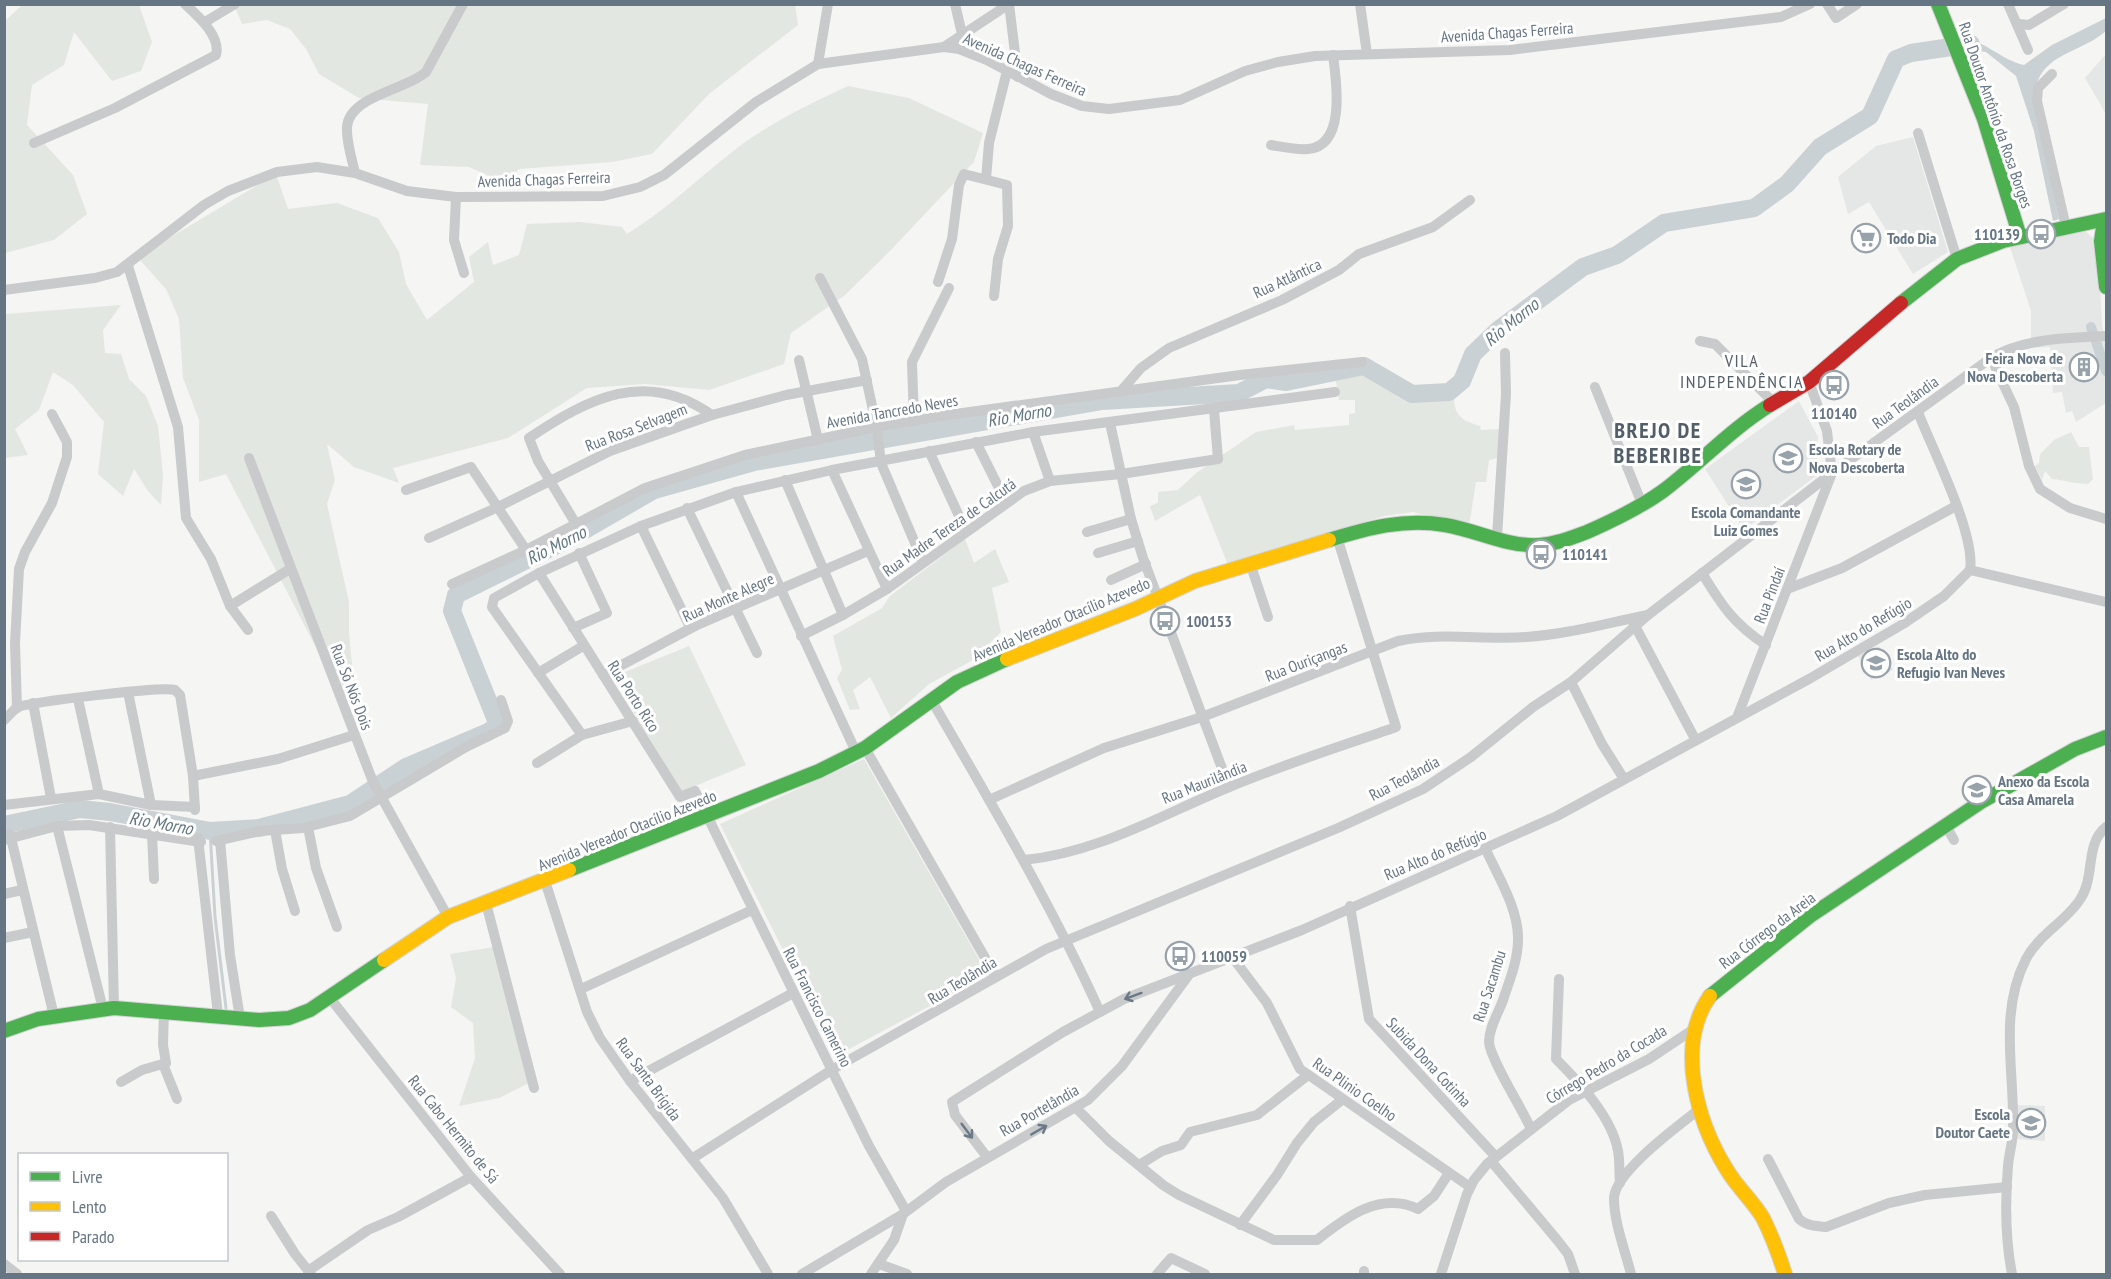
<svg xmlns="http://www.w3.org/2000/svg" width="2111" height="1279" font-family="'PT Sans Narrow',sans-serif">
<rect width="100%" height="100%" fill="#f5f5f3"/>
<g fill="#e5e6e6">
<path d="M 2106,54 L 2106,114 L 2085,78 Z"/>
<path d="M 1913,137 L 1948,252 L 1913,274 L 1869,202 L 1848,214 L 1838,177 L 1876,146 Z"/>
<path d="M 2084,230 L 2096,241 L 2098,252 L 2102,323 L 2106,350 L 2106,403 L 2076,422 L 2072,411 L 2066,413 L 2062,392 L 2053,393 L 2050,347 L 2031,348 L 2031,311 L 2009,244 Z"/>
<path d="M 1799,401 L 1818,437 L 1816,476 L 1744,530 L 1705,469 Z"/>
<path d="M 1879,646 L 1893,670 L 1871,680 L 1858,656 Z"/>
<path d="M 1981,776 L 1991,791 L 1974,802 L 1963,789 Z"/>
<path d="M 2017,1105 L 2045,1106 L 2045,1141 L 2017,1139 Z"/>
</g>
<g fill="#e3e7e1">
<path d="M 795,4 L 798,25 L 709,94 L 652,154 L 612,162 L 519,169 L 505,183 L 469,167 L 420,165 L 428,104 L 359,98 L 319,74 L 306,49 L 290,29 L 267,20 L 242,24 L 234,5 Z"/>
<path d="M 22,5 L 139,5 L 152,42 L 141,71 L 112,81 L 74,32 L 64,65 L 32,85 L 27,125 L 73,175 L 87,214 L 54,240 L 5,253 L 5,21 Z"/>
<path d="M 848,86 L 909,98 L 983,133 L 974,162 L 889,252 L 845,295 L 791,333 L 784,364 L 709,390 L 645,384 L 587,388 L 508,438 L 393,468 L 399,483 L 354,467 L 327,444 L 335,480 L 327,504 L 349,602 L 349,633 L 356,705 L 338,690 L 226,474 L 199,482 L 199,420 L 183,378 L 179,319 L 166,289 L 139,259 L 156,246 L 276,174 L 288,209 L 337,203 L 378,218 L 399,252 L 406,284 L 427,320 L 474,282 L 469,257 L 488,242 L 493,265 L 519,255 L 527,224 L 580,222 L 622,227 L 627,234 C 668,209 698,178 736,149 C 769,123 810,104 848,86 Z"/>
<path d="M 121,305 L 103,330 L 105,353 L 121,354 L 129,379 L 146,396 L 158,426 L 163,475 L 161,505 L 148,491 L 134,469 L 123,496 L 98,474 L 104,422 L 73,385 L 53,372 L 39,410 L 15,429 L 28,455 L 5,458 L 5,314 Z"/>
<path d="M 1365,370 L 1408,396 L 1454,397 C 1454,416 1463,421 1480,426 L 1481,430 L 1500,429 L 1498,458 L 1489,460 L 1486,482 L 1476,482 L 1469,526 L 1413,512 L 1384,516 L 1228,565 L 1200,495 L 1155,521 L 1150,506 L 1158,503 L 1158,492 L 1178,490 L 1196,473 L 1256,432 L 1294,425 L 1295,430 L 1349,425 L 1349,414 L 1355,413 L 1355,400 L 1339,400 L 1335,376 Z"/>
<path d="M 2071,432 L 2079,447 L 2089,447 L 2093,479 L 2088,484 C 2076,484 2064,480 2052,479 L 2045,471 L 2042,480 L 2035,466 L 2039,463 L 2040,454 L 2054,440 Z"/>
<path d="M 965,539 L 974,563 L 995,549 L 1009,582 L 992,588 L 1001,632 L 973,660 L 929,684 L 891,718 L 870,677 L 853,690 L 860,709 L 850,710 L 837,678 L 842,670 L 833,636 L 882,608 L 890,596 Z"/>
<path d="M 689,646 L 746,765 L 676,794 L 615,676 Z"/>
<path d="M 864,759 L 988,975 L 836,1056 L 720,824 Z"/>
<path d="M 494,947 L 529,1083 L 499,1098 L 459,1106 L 475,1058 L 473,1023 L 451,1007 L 456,978 L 450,954 Z"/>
</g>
<path fill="#cad1d4" d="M 2106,18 L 2106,31 C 2077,56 2037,52 2034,100 L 2059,219 L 2053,221 L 2034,131 L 2016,76 L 1986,52 L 1964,49 L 1961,38 C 1985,40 2001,60 2024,65 L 2052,45 Z"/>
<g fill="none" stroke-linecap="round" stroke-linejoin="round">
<path stroke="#cad1d4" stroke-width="3" d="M 210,831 L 215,917 L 226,1008"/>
<path stroke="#cad1d4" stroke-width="10" d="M 2091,327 L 2106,371"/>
<path stroke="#cad1d4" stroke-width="18" d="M 4,825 L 80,809 L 110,812 L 210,831 L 259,828 L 350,804 L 406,767 L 488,732 L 498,725 L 452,611 L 456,595 L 571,538 L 654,490 L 754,462 L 1102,401 L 1239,393 L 1266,379 L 1286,382 L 1364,366 L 1412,394 L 1449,392 L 1462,381 L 1473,354 L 1498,330 L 1583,267 L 1617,255 L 1664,223 L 1754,208 L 1787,184 L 1820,147 L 1870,116 L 1896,59 L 1911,53 L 1971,44"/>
<g stroke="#d3d3d4" stroke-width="16">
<g id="fast">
<path d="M 1938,4 L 1984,119 L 2020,237"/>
<path d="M 2104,221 L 2101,241 L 2106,287"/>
<path d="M 1901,303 L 1957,259 L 2003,241 L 2106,219"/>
<path d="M 1329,540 C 1368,528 1404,518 1445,525 C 1476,530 1507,547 1539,545 C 1556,544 1571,538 1587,532 C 1612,521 1641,507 1663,491 C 1700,463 1731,429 1770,405"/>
<path d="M 569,870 L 819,771 L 865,748 L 957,682 L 1007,659"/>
<path d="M 1710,996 L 1810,916 L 1981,802 L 2075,749 L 2106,737"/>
<path d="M 4,1031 L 38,1019 L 114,1008 L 259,1020 L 289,1018 L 310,1010 L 384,960"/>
</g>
</g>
<g stroke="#d3d3d4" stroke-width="16">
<g id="slow">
<path d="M 1007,659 L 1135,609 L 1195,581 L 1329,540"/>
<path d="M 384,960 L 448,917 L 569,870"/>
<path d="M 1710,996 C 1675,1045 1697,1122 1727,1170 C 1737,1187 1753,1201 1763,1218 C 1772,1236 1779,1255 1785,1274"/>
</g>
</g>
<g stroke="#d3d3d4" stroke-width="16">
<path id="jam" d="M 1770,405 L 1809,382 L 1901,303"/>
</g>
<g stroke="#c9cacb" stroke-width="10">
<path d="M 955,4 L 962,34"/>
<path d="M 1009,4 L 1018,77"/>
<path d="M 1360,4 L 1367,54"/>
<path d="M 1827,4 L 1836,18 L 1857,4"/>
<path d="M 2008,4 L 2028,50"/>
<path d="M 205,22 L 235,4"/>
<path d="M 2019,24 L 2029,25 L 2064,4"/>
<path d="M 944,47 L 1009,4"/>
<path d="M 818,64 L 828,4"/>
<path d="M 2052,74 L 2038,88 L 2037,101 L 2066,227"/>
<path d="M 1918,133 L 1957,259"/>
<path d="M 34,143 L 115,108 L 216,55 C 221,36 198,16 185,4"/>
<path d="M 1271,145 C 1283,147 1296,150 1308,149 C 1347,146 1336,79 1333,55"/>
<path d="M 355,173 C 352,159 346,141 347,127 C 349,96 406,90 426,72 L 463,4"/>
<path d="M 986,179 L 989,143 L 1007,71"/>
<path d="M 456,197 L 454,240 L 464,273"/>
<path d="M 128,266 L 178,427 L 186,518 L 211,559 L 230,606 L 248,630"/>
<path d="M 820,278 L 862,359 L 877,429 L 881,463 L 923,562"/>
<path d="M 938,282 L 952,239 L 959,185 L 964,174 L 1007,185 L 1008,226 L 998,259 L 994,296"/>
<path d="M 4,290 L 95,278 L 117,272 L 204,205 L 228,191 L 277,172 L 317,167 L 355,173 L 407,191 L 456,197 L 603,196 L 640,187 L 664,175 L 756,102 L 818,64 L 944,47 L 959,49 L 987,60 L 1051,94 L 1082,106 L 1109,109 L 1180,100 L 1245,71 L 1278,62 L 1315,56 L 1510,50 L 1781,17 L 1810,4"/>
<path d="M 1700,341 L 1715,344 L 1773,402"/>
<path d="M 1991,358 L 2014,407 L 2029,466 L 2040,489 L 2070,508 L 2106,519"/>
<path d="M 799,360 L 818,440"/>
<path d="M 1595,387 L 1642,504"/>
<path d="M 1121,391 L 1141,368 L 1169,348 L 1282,300 L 1339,270 L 1359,254 L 1433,227 L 1470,200"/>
<path d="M 914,421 L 912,362 L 949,288"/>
<path d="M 1110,423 L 1131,519 L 1143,558 L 1229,787"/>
<path d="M 1033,432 L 1050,481"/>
<path d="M 976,442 L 1006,502"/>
<path d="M 929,451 L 966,531"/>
<path d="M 249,458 L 373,782 L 448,917"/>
<path d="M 832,470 L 887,589"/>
<path d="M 785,480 L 843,615"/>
<path d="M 406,490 L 471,467 L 526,550"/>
<path d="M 736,492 L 856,752"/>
<path d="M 687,508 L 757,653"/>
<path d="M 576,524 L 538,461 L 529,438 C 589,398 646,368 712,415"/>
<path d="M 641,526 L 688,623 L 695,626"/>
<path d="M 1087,532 L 1131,519"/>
<path d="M 1497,537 L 1506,394 L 1505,353"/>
<path d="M 429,538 L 496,508 L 610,451 L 712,415 L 786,395 L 867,380"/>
<path d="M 1098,553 L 1138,541"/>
<path d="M 1250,563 L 1268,617"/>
<path d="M 1970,570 L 2106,602"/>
<path d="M 539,573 L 680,797 L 695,791 L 869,1146 L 906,1211"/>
<path d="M 1702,573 C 1722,606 1734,624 1766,645"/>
<path d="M 1111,580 L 1146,564"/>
<path d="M 452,584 L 526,550 L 645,488 L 745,455 L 876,427 L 948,415 L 1240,375 L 1362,362"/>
<path d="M 1787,589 L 1842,568 L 1956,506"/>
<path d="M 230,606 L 290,569"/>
<path d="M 1633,622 L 1695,739"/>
<path d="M 573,628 L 607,613 L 579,553"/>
<path d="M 801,636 L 843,615 L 887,589 L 1024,491 L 1050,481 L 1121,474 L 1218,459 L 1214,410"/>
<path d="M 538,673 L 583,646"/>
<path d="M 603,675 L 695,626 L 868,551"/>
<path d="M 1571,682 L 1602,744 L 1624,779"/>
<path d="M 128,692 L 151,805"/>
<path d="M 78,699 L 99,794"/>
<path d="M 932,701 C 991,803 1051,904 1100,1012"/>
<path d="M 33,703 L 51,798"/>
<path d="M 17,708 L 15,643 L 19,569 L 25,552 L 52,503 L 67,457 L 67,442 L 52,414"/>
<path d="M 1738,715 L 1832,473 L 1827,431 L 1809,382"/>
<path d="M 4,720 C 9,716 13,710 18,707 C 32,702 163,686 175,690 L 180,695 L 193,776 L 195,810"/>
<path d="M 582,735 L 492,607 L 494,598 L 539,573 L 641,526 L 736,492 L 832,470 L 1033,432 L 1335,392"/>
<path d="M 865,748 L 996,977"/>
<path d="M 537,763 L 582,735 L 633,721"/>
<path d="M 193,776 L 278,759 L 354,735"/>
<path d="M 989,800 L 1104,748 L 1202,717 L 1398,641 C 1440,632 1483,640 1526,637 C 1568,634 1607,623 1648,615"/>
<path d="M 4,805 L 99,794 L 151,805 L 195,807"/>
<path d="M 57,826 L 103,1009"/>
<path d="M 1946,826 L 1954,840"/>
<path d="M 110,827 L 114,1008"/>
<path d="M 308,827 L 316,868 L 337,927"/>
<path d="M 275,830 L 282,869 L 295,911"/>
<path d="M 10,834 L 54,1016"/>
<path d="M 152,834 L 154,879"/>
<path d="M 198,838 L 218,1015"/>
<path d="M 4,840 L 57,826 L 89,825 L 201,842"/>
<path d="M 220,840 L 230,955 L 240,1018"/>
<path d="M 216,841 L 260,831 L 303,828 L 350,816 L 466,747 L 505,728 L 508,721 L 501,700"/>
<path d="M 1486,850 C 1498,876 1519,910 1518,940 C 1518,958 1511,977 1505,994 C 1501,1010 1489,1025 1489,1042 C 1490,1059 1522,1108 1531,1129"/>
<path d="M 1024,860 C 1097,853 1161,815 1227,788 C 1282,765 1339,747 1396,727 L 1337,537"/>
<path d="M 545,881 L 587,1012 L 600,1038 L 630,1081 L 723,1198 L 768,1274"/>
<path d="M 4,894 L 22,890"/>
<path d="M 486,903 L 534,1088"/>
<path d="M 1350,906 L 1369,1019 L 1496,1157"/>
<path d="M 4,938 L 33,932"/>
<path d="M 1233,958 L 1267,1003 L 1300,1069 L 1470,1187"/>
<path d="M 1559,979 L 1556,1059 C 1579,1082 1612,1117 1618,1151 C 1620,1161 1619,1173 1620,1183"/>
<path d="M 581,989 L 752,910"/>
<path d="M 330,998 L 471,1177 L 560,1274"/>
<path d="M 163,1064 L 177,1099"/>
<path d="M 630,1081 L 793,993"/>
<path d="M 121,1082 L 142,1070 L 166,1063 L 163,1045 L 164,1011"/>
<path d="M 1076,1108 L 1109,1141 L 1163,1185 L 1179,1195 L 1274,1240 L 1317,1240 C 1346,1217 1380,1191 1418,1209 L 1434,1196 L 1449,1173"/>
<path d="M 987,1157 L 955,1115 L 952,1102 L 1063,1032 L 1124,999 L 1302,930 L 1557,816 L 1809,679 L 1903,624 L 1944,596 L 1970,570 C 1976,534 1932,449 1918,412"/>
<path d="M 693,1158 L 833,1069 L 1046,949 L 1338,828 L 1423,789 L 1471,757 L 1533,707 L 1571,682 L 1648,615 L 1832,473 L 1991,358 C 2023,338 2069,338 2106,336"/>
<path d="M 1768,1159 L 1799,1219 C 1807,1226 1815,1226 1826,1227 L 1889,1203 L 1925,1195 L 2007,1187"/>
<path d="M 1491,1161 L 1558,1241 L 1568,1254 L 1575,1274"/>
<path d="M 1139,1165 L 1162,1151 L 1181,1145 L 1190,1132 L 1257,1115 L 1308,1075"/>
<path d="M 271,1216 L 295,1254 L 311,1274"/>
<path d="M 1240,1225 L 1277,1175 L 1297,1143 L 1314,1122 L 1343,1099"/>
<path d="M 4,1264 L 17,1274"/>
<path d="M 879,1264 L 907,1274"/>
<path d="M 308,1271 L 368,1230 L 398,1217 L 471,1177"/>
<path d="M 1364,1271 L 1364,1274"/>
<path d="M 802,1274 L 903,1214 L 946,1182 L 1088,1100 L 1122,1066 L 1188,976"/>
<path d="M 871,1274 L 894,1240 L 903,1214"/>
<path d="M 1157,1274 L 1171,1258 L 1205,1274"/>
<path d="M 1441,1274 L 1467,1194 L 1474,1180 L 1487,1164 L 1569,1100 L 1649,1059 L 1694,1029"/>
<path d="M 1631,1274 C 1625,1250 1614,1223 1614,1198 C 1615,1171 1681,1124 1702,1107"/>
<path d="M 2012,1274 C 2005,1238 2005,1202 2008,1166 C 2009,1153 2013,1142 2013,1130 C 2015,1072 1998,1014 2026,959 C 2039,934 2067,921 2081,898 C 2095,876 2085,844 2106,827"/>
</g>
<use href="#fast" stroke="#4caf50" stroke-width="14"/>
<use href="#slow" stroke="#ffc107" stroke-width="14"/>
<use href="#jam" stroke="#c62828" stroke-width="14"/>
</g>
<defs><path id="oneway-shaft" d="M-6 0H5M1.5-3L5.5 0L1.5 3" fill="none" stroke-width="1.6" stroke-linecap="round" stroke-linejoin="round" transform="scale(1.5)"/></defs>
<g stroke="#6b7987">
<use href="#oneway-shaft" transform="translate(1133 996) rotate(160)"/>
<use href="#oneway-shaft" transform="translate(1039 1130) rotate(-30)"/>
<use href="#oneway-shaft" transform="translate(967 1131) rotate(53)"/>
</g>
<defs>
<g id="bus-ring" transform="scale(1.5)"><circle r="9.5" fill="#fff" stroke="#98a2aa" stroke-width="1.5"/><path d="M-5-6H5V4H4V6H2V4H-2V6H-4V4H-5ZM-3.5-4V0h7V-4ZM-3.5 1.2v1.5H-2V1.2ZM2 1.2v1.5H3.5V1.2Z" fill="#98a2aa"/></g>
<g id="supermarket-ring" transform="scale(1.5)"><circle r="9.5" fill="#fff" stroke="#98a2aa" stroke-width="1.5"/><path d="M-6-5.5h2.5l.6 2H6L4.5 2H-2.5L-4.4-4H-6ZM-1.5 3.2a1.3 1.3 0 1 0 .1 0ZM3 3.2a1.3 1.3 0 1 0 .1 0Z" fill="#98a2aa"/></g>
<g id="building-ring" transform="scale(1.5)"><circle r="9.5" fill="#fff" stroke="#98a2aa" stroke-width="1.5"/><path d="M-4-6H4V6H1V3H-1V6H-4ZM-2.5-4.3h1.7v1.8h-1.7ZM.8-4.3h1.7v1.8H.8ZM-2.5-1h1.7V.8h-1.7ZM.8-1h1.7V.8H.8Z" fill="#98a2aa"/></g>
<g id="school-ring" transform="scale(1.5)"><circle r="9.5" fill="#fff" stroke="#98a2aa" stroke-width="1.5"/><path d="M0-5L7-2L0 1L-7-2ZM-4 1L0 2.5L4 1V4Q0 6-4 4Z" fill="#98a2aa"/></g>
</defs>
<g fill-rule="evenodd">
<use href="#bus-ring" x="2041" y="234"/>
<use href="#supermarket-ring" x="1866" y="238"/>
<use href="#building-ring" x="2084" y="367"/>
<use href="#bus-ring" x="1834" y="385"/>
<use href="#school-ring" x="1788" y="458"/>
<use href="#school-ring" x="1746" y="484"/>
<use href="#bus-ring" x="1541" y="554"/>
<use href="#bus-ring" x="1165" y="621"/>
<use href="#school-ring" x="1876" y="663"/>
<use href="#school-ring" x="1977" y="790"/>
<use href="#bus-ring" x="1180" y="956"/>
<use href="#school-ring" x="2031" y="1123"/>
</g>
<g text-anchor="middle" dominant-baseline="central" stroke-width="6" stroke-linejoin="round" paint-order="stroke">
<g font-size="16" fill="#667583" stroke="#fff">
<text transform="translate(1507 32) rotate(-4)">Avenida Chagas Ferreira</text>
<text transform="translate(1025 64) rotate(24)">Avenida Chagas Ferreira</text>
<text transform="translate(1996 115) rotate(71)">Rua Doutor Antônio da Rosa Borges</text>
<text transform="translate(544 179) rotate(-2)">Avenida Chagas Ferreira</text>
<text transform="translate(1287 278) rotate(-25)">Rua Atlântica</text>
<text transform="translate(1905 402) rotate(-36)">Rua Teolândia</text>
<text transform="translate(892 411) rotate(-10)">Avenida Tancredo Neves</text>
<text transform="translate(636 427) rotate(-21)">Rua Rosa Selvagem</text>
<text transform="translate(949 527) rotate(-35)">Rua Madre Tereza de Calcutá</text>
<text transform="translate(1769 595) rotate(-69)">Rua Pindaí</text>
<text transform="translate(728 597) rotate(-24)">Rua Monte Alegre</text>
<text transform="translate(1061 619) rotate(-23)">Avenida Vereador Otacílio Azevedo</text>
<text transform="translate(1863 629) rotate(-31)">Rua Alto do Refúgio</text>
<text transform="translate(1306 661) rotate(-21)">Rua Ouriçangas</text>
<text transform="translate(352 687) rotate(69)">Rua Só Nós Dois</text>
<text transform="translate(634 696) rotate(57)">Rua Porto Rico</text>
<text transform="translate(1404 778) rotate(-28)">Rua Teolândia</text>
<text transform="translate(1204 782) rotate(-22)">Rua Maurilândia</text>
<text transform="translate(627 830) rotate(-22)">Avenida Vereador Otacílio Azevedo</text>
<text transform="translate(1435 854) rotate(-23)">Rua Alto do Refúgio</text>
<text transform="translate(1767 930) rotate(-37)">Rua Córrego da Areia</text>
<text transform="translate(962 980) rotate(-31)">Rua Teolândia</text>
<text transform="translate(1489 986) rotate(-72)">Rua Sacambu</text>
<text transform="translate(818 1007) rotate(63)">Rua Francisco Camerino</text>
<text transform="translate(1429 1062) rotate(47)">Subida Dona Cotinha</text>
<text transform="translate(1606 1064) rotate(-31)">Córrego Pedro da Cocada</text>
<text transform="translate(649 1079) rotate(54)">Rua Santa Brígida</text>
<text transform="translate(1355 1089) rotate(35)">Rua Plinio Coelho</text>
<text transform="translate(1039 1110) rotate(-30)">Rua Portelândia</text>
<text transform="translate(454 1129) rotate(51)">Rua Cabo Hermito de Sá</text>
</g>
<g font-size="16" font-weight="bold" fill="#667583" stroke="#fff" text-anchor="start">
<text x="2020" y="234" text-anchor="end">110139</text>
<text x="1887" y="238">Todo Dia</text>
<text x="2063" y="358" text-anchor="end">Feira Nova de<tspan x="2063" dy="18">Nova Descoberta</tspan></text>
<text x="1834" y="413" text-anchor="middle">110140</text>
<text x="1809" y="449">Escola Rotary de<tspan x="1809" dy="18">Nova Descoberta</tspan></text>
<text x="1746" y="512" text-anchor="middle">Escola Comandante<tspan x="1746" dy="18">Luiz Gomes</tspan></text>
<text x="1562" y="554">110141</text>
<text x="1186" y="621">100153</text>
<text x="1897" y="654">Escola Alto do<tspan x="1897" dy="18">Refugio Ivan Neves</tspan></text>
<text x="1998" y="781">Anexo da Escola<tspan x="1998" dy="18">Casa Amarela</tspan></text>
<text x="1201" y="956">110059</text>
<text x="2010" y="1114" text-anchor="end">Escola<tspan x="2010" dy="18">Doutor Caete</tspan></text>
</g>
<g font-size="18" font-style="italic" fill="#61777f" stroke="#fff">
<text transform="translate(1511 322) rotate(-39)">Rio Morno</text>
<text transform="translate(1019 415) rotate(-10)">Rio Morno</text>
<text transform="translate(556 545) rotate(-27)">Rio Morno</text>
<text transform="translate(161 823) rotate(10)">Rio Morno</text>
</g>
<g font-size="18" letter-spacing="1.5" fill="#535f68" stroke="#fff">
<text x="1742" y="360">VILA<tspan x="1742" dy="21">INDEPENDÊNCIA</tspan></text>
</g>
<g font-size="22" font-weight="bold" letter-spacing="1.5" fill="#535f68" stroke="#fff">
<text x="1658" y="430">BREJO DE<tspan x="1658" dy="25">BEBERIBE</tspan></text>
</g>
</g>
<rect width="2111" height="1279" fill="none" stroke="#667583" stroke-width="12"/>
<rect x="18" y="1153" width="210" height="108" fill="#ffffff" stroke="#c2c8cd" stroke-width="1.5"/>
<rect x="30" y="1172" width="30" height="9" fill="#4caf50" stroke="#c2c8cd" stroke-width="1.5"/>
<text x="72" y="1183" font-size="18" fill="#667583">Livre</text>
<rect x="30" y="1202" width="30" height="9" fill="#ffc107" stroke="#c2c8cd" stroke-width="1.5"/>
<text x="72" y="1213" font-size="18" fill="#667583">Lento</text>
<rect x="30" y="1232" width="30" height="9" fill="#c62828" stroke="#c2c8cd" stroke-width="1.5"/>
<text x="72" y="1243" font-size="18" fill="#667583">Parado</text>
</svg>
